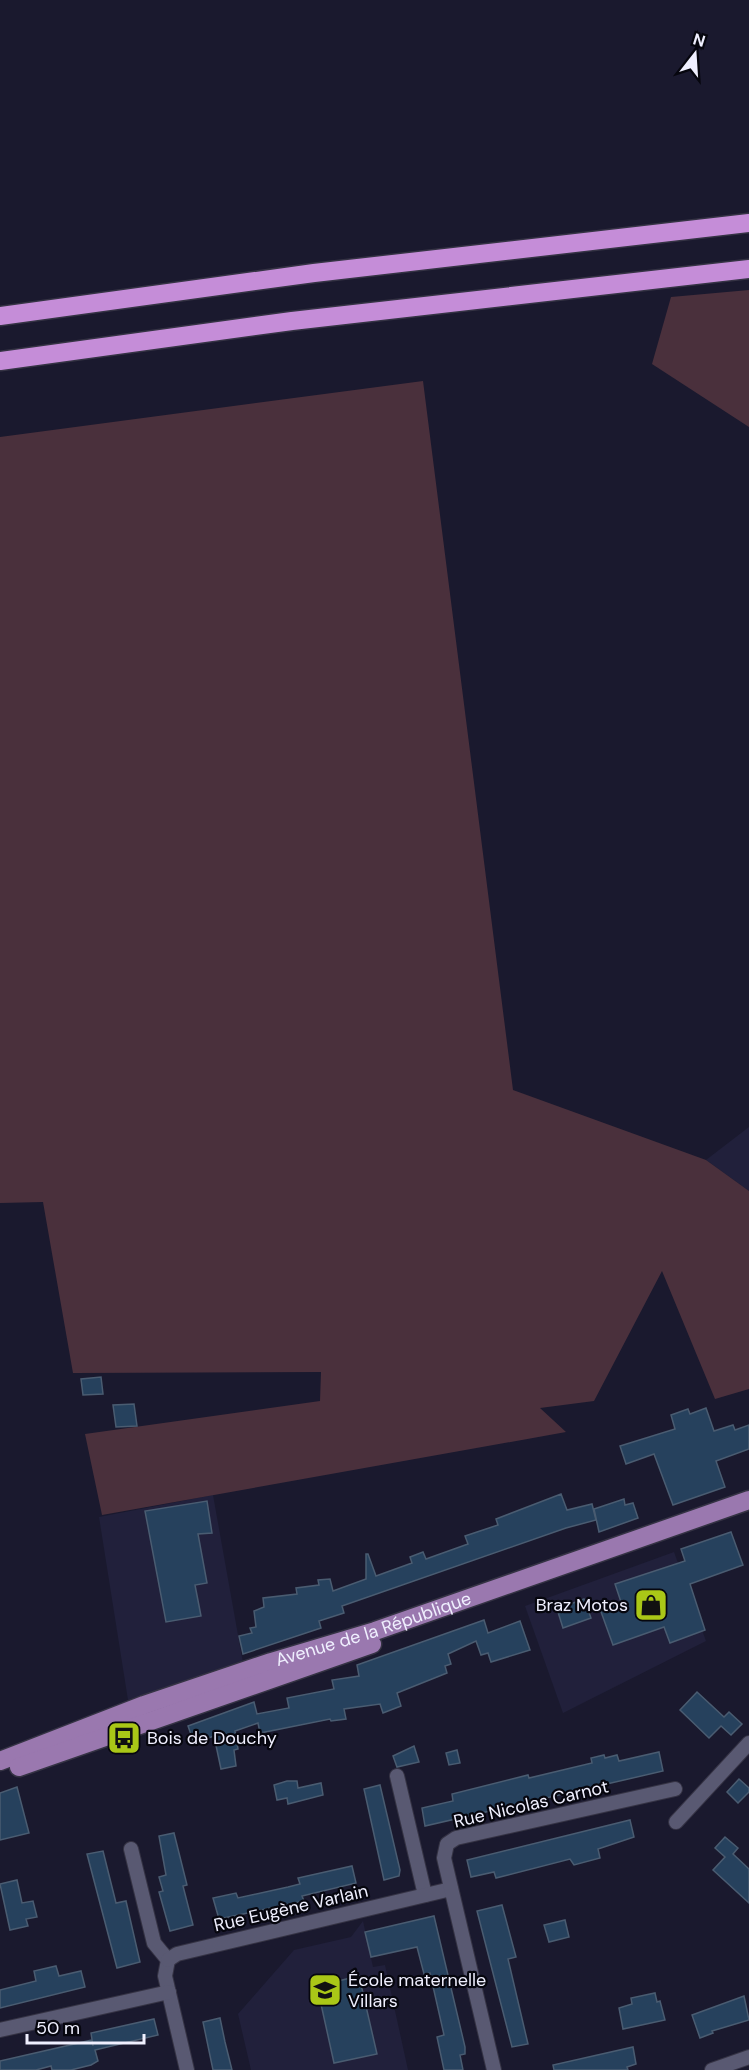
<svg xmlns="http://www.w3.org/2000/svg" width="749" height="2070" font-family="'DM Sans',sans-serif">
<rect width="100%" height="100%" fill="#1a192e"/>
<g fill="#21203b">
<path d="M 749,1127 L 749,1191 L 706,1160 Z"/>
<path d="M 213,1495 L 243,1663 L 219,1674 L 128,1700 L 99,1517 Z"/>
<path d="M 674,1552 L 706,1641 L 563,1713 L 525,1606 Z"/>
<path d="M 363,1921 L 373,1967 L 385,1965 L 408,2070 L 251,2070 L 238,2014 L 294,1950 L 351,1937 Z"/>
</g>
<g fill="#4a303c">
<path d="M 749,290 L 749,427 L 652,364 L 671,297 Z"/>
<path d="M 423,381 L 513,1090 L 706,1160 L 749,1191 L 749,1389 L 715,1399 L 662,1271 L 594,1401 L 540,1408 L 566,1432 L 102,1515 L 85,1434 L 320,1401 L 321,1372 L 73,1373 L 43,1202 L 0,1203 L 0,437 Z"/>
</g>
<g fill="#26415d" stroke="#4a5c71" stroke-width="1.5">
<path d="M 101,1377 L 103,1394 L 83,1395 L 81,1379 Z"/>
<path d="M 134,1404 L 137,1426 L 116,1427 L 113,1405 Z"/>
<path d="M 706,1408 L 714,1431 L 733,1425 L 735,1430 L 749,1425 L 749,1449 L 716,1461 L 725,1487 L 673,1505 L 654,1454 L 626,1464 L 620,1446 L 675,1429 L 671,1415 L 688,1409 L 690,1414 Z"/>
<path d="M 561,1494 L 567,1510 L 592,1504 L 596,1520 L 566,1528 L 342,1606 L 344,1613 L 319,1621 L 321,1628 L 243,1654 L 239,1636 L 252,1633 L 250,1628 L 256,1627 L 254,1611 L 264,1607 L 263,1598 L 297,1594 L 296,1588 L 319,1585 L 318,1580 L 330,1579 L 333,1591 L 366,1579 L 366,1554 L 368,1554 L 376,1576 L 412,1563 L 410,1557 L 423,1552 L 426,1559 L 468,1544 L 465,1536 L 498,1525 L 496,1519 Z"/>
<path d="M 624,1499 L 625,1505 L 633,1503 L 638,1518 L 599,1532 L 594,1509 Z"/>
<path d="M 207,1501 L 212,1533 L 198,1534 L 207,1583 L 195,1585 L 201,1616 L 166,1622 L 145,1511 Z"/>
<path d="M 731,1532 L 743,1565 L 690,1584 L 705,1630 L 670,1643 L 664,1627 L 613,1645 L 600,1609 L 621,1602 L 615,1584 L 685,1561 L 681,1549 Z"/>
<path d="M 584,1599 L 591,1618 L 563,1628 L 557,1609 Z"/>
<path d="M 484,1620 L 488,1633 L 520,1621 L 530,1650 L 491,1662 L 488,1653 L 481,1655 L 476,1641 L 448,1654 L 451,1664 L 445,1666 L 447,1673 L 397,1693 L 401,1706 L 383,1713 L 380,1704 L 344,1709 L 346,1719 L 331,1721 L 330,1719 L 260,1733 L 258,1723 L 235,1731 L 238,1749 L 234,1750 L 236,1766 L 221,1769 L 214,1736 L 194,1743 L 188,1726 L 254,1702 L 257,1714 L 289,1708 L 287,1698 L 334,1689 L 332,1680 L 359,1676 L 357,1665 Z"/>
<path d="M 697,1692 L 724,1717 L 729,1712 L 742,1724 L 731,1735 L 721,1726 L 709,1738 L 680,1710 Z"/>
<path d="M 414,1746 L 419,1762 L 397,1767 L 393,1756 Z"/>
<path d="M 457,1750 L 460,1763 L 449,1765 L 446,1753 Z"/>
<path d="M 659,1752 L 663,1771 L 425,1826 L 422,1808 L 453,1801 L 452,1794 L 528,1775 L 529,1778 L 592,1763 L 591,1758 L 604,1755 L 605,1758 L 617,1755 L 619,1761 Z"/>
<path d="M 739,1779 L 749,1788 L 749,1792 L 738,1803 L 727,1792 Z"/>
<path d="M 287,1781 L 297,1781 L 298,1788 L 321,1783 L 323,1795 L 288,1804 L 287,1798 L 277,1800 L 274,1785 Z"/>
<path d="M 380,1785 L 400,1870 L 399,1876 L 384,1880 L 364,1789 Z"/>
<path d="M 17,1787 L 29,1833 L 0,1840 L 0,1793 Z"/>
<path d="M 630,1820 L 634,1837 L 598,1849 L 600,1858 L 574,1865 L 570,1859 L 496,1878 L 494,1872 L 471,1877 L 467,1860 Z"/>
<path d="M 174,1833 L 187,1885 L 183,1886 L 193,1925 L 170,1931 L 159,1892 L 163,1891 L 159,1877 L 166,1875 L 159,1836 Z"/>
<path d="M 725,1837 L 738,1848 L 733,1854 L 749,1869 L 749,1903 L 713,1870 L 725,1857 L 715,1848 Z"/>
<path d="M 103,1851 L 116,1903 L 126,1901 L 140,1962 L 117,1968 L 87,1854 Z"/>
<path d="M 352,1866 L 356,1883 L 302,1896 L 304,1901 L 219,1919 L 213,1898 L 236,1893 L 238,1898 L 288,1887 L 300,1884 L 298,1878 Z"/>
<path d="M 17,1880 L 22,1903 L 33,1901 L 37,1917 L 26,1919 L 28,1926 L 10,1930 L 0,1884 Z"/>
<path d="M 502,1905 L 516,1957 L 508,1959 L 528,2044 L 512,2047 L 477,1911 Z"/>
<path d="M 434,1916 L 465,2047 L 465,2054 L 460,2055 L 463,2070 L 444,2070 L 437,2037 L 444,2035 L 430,1973 L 424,1974 L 417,1947 L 371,1957 L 365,1932 Z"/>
<path d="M 565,1920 L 569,1937 L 549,1942 L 544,1925 Z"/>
<path d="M 56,1966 L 59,1976 L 81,1971 L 85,1987 L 0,2008 L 0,1990 L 36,1981 L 34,1971 Z"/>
<path d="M 359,1976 L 377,2054 L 334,2063 L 317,1986 Z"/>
<path d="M 655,1993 L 657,2002 L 660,2001 L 665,2020 L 623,2029 L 619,2008 L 632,2004 L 631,1998 Z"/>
<path d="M 744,1996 L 749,2020 L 712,2031 L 713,2033 L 700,2038 L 692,2015 Z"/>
<path d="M 220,2018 L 225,2042 L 232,2070 L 213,2070 L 203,2022 Z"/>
<path d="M 154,2019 L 158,2035 L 95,2050 L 98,2061 L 91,2065 L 71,2070 L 52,2070 L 51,2066 L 36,2070 L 0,2070 L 0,2061 L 92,2040 L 93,2046 L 91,2033 Z"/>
<path d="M 633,2047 L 636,2064 L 627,2067 L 628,2070 L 554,2070 L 553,2065 Z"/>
</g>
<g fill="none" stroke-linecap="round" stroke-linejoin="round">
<g stroke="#353344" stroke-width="16">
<g id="minor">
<path d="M 397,1776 L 425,1895"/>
<path d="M 676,1822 L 749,1743"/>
<path d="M 131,1849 L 154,1943 L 168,1960 L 165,1976 L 187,2070"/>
<path d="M 168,1960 L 177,1954 L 451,1889"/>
<path d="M 0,2030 L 169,1992"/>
<path d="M 494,2070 L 444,1858 L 447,1844 L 456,1838 L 675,1789"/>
<path d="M 712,2070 L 749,2057"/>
</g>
</g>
<g stroke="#353344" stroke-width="21">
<g id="primary">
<path id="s1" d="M 0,1761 L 144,1705 L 271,1662 L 375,1631 L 749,1500"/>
<path d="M 19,1767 L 372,1644"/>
</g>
</g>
<g stroke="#353344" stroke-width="21">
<g id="motorway">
<path d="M 0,316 L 314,273 L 749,223"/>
<path d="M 0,361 L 292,321 L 749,269"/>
</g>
</g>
<use href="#minor" stroke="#595972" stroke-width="14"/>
<use href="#primary" stroke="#9a78af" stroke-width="18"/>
<use href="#motorway" stroke="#c58dd8" stroke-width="18"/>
</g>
<defs>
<g id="shop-square" transform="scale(1.725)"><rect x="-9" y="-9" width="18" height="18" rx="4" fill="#aac717" stroke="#06060e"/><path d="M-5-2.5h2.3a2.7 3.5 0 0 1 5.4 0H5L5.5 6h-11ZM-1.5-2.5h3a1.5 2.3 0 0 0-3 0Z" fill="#111"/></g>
<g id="bus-square" transform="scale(1.725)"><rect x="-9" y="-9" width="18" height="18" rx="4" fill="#aac717" stroke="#06060e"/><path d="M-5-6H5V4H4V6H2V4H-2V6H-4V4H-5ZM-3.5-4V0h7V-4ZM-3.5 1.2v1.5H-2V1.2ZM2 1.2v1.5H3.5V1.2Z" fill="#111"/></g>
<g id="school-square" transform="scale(1.725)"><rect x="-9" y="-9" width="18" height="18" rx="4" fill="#aac717" stroke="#06060e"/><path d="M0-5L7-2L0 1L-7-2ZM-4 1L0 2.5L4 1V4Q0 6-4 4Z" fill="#111"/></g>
</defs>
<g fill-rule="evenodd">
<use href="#shop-square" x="651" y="1605"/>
<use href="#bus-square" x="124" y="1738"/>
<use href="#school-square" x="325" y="1990"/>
</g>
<g text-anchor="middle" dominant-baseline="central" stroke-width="4.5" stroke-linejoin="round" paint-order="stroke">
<g font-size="18" fill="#efeffe" stroke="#06060e" text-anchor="start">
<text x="628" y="1605" text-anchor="end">Braz Motos</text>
<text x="147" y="1738">Bois de Douchy</text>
<text x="348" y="1980">École maternelle<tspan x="348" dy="21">Villars</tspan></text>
</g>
<g font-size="18" fill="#efeffe" stroke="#06060e">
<text stroke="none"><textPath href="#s1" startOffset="396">Avenue de la République</textPath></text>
<text transform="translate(531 1804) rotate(-13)">Rue Nicolas Carnot</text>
<text transform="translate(291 1908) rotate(-13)">Rue Eugène Varlain</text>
</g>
</g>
<g transform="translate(695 54) rotate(17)" stroke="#06060e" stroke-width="4.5" paint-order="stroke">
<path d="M0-4.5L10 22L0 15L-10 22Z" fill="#efeffe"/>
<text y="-9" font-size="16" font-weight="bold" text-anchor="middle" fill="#efeffe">N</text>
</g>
<path d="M27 2034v9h117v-9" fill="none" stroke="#efeffe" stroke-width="3"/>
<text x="36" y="2034" font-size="18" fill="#efeffe" stroke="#06060e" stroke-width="4.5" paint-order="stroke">50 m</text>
</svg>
